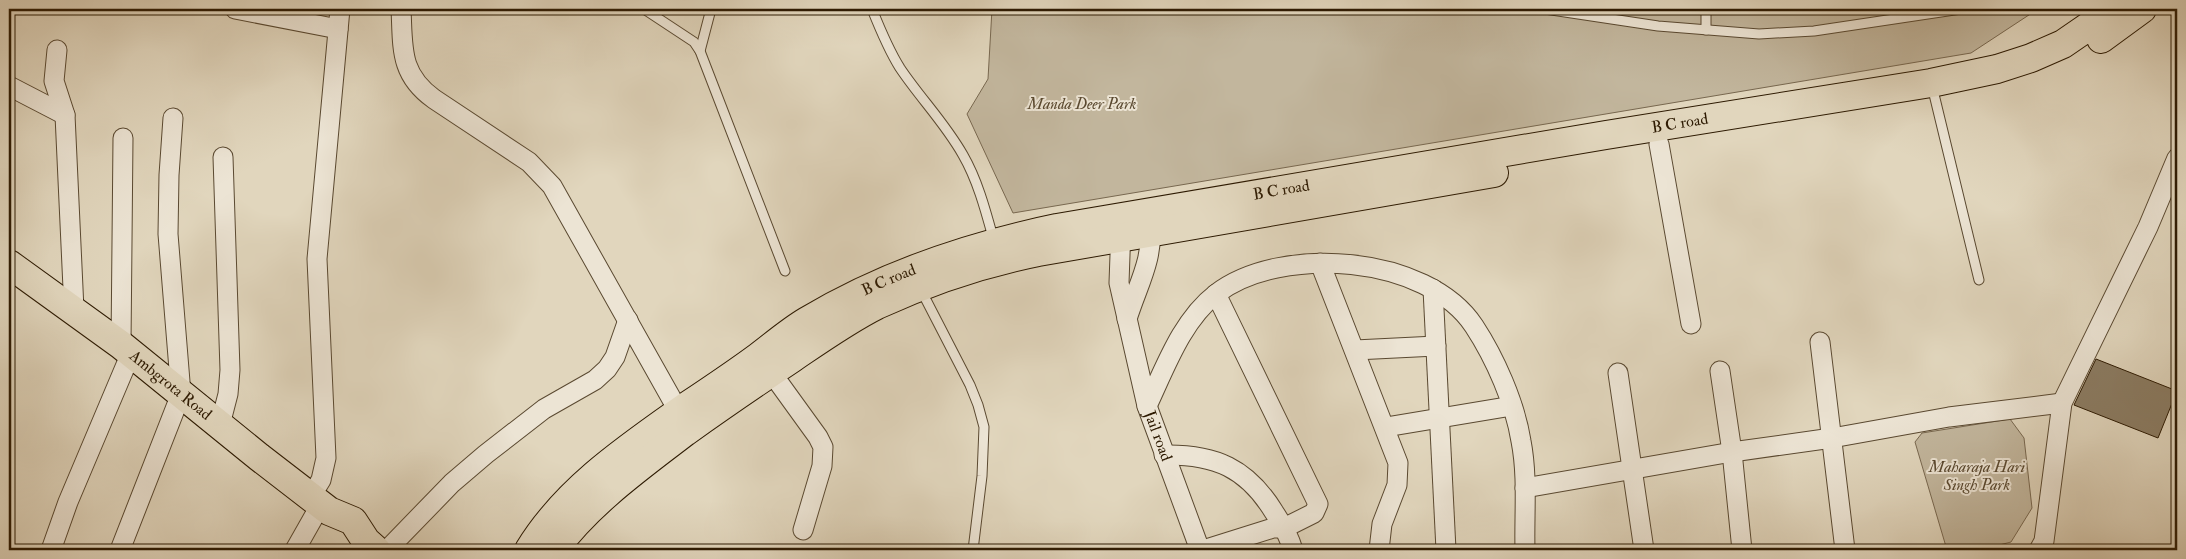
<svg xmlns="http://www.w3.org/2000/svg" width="2186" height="559" font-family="'IM FELL Double Pica',serif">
<rect width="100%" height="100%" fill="#e1d6bd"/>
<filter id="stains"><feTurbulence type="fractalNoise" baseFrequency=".004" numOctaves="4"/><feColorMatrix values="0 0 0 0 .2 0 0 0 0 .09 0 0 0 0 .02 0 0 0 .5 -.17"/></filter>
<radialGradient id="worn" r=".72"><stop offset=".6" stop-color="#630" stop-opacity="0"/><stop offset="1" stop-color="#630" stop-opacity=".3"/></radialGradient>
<g fill="#c2b69d" stroke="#786850">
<path d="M 992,9 L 2038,9 L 1971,53 L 1013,213 L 967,114 L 988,79 Z"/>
<path d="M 2010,419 L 2024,438 L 2032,508 L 2011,542 L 1980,550 L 1947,550 L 1915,442 L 1922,433 Z"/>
</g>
<path fill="#8b7c63" stroke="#2d1a02" d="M 2096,359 L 2177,391 L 2158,438 L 2074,405 Z"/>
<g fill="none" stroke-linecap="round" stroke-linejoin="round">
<g stroke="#5a4931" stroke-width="11">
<g id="lane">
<path d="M 644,9 L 694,42 L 700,51 L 785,271"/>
<path d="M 872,9 C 880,29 888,49 900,68 C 920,98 945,123 963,155 C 978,181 986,212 994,241"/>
<path d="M 1545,9 L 1658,26 L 1759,34 L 1814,31 L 1961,9"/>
<path d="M 1706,9 L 1706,30"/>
<path d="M 700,51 L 711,9"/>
<path d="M 1932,86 L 1979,280"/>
<path d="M 921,290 L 970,385 L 978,405 L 984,427 L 982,476 L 973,550"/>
</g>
</g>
<g stroke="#5a4931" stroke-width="21">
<g id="street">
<path d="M 235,9 L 338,29"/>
<path d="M 401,9 C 403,47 399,74 434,99 L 529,162 L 552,186 L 679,412"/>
<path d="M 57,50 L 54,81 L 65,115 L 74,310"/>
<path d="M 9,86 L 65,115"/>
<path d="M 1659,144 L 1691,324"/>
<path id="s1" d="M 1121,227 L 1119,283 L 1147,406 L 1200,550"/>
<path d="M 1320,263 L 1398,463 L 1397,485 L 1382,524 L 1379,550"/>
<path d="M 1433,289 L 1446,550"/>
<path d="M 1127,319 C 1138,284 1154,259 1150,222"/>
<path d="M 1820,342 L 1845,550"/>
<path d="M 121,345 L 123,138"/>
<path d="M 1355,350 L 1436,346"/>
<path d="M 1720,371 L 1732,452 L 1742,550"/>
<path d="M 771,372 L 818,437 L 823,447 L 822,466 L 803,530"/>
<path d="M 1618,373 L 1644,550"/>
<path d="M 1147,406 C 1165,368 1182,320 1216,294 C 1281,244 1427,255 1474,326 C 1495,358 1515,403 1521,441 C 1528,477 1524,514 1525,550"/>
<path d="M 220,425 L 228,394 L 230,370 L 223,157"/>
<path d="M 1386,427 L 1512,406"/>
<path d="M 1164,455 C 1215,454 1247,468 1274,512 C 1282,524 1289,536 1293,550"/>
<path d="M 1525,488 L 1732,452 L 1832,438 L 1949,417 L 2062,403"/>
<path d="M 311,496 L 321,480 L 326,458 L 317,259 L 340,9"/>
<path d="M 51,550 L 68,502 L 131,353"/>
<path d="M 120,550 L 181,394 L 168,234 L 169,175 L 173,118"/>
<path d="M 295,550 L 321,504"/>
<path d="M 387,550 L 452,483 L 486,454 L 544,409 L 595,380 L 607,369 L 615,357 L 628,320"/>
<path d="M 1203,550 L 1273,528 L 1284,528 L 1314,513 L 1318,504 L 1216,294"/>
<path d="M 2039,550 L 2044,541 L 2062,403 L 2148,227 L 2177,158"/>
</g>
</g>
<g stroke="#2d1a02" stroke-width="30">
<g id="primary">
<path d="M 2101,39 L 2142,9"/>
<path id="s2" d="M 9,264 L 121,345 L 259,457 L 329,511 L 353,521 L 366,541 L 376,550"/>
<path id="s3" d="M 529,550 C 566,489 629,447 687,406 C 711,390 735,374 758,357 C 774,345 790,331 807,321 C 884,275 970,246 1057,228 L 1606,135 L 1931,83 L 1997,69 L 2031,58 L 2063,44 L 2114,9"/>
<path d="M 554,550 C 590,502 638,468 685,432 C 720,407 755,383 791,359 C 819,340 847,320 877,305 C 929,281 983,263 1038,252 L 1494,173"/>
</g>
</g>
<use href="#lane" stroke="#ece4d4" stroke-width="9"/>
<use href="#street" stroke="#ece4d4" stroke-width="19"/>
<use href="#primary" stroke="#e1d6bd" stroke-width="28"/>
</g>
<g text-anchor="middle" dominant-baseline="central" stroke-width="4" stroke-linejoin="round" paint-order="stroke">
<g font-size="16" font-style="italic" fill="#5a4930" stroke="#ece4d4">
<text x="1082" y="104">Manda Deer Park</text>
<text x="1977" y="467">Maharaja Hari<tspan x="1977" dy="18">Singh Park</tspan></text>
</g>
<g font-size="16" fill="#2d1a02" stroke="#ece4d4">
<text stroke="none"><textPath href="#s3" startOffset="1262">B C road</textPath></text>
<text stroke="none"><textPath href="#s3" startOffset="858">B C road</textPath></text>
<text stroke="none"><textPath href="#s3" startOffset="454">B C road</textPath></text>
<text stroke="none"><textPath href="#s2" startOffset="202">Ambgrota Road</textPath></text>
<text stroke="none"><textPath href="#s1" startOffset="214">Jail road</textPath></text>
</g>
</g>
<rect width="2186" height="559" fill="none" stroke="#e1d6bd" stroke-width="30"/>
<rect x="10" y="10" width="2166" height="539" fill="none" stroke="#2d1a02" stroke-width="2.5"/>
<rect x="15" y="15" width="2156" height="529" fill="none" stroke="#2d1a02"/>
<rect width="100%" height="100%" filter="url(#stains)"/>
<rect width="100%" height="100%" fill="url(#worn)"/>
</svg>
